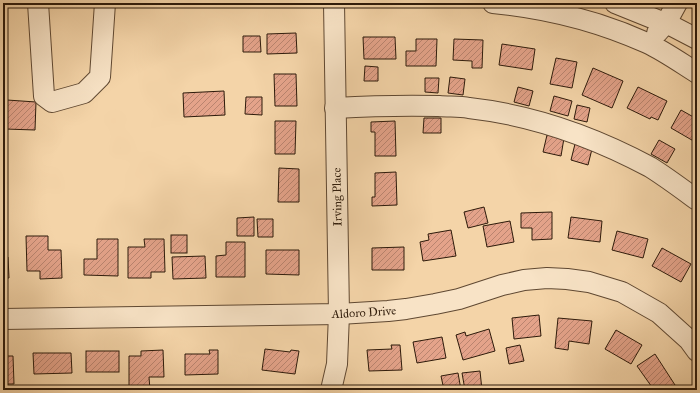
<svg xmlns="http://www.w3.org/2000/svg" width="700" height="393" font-family="'IM FELL Great Primer',serif">
<defs>
<pattern id="building-hatch" width="6" height="6" patternUnits="userSpaceOnUse"><rect width="6" height="6" fill="#e4a38a"/><path d="M-1 1l2-2M0 6l6-6M5 7l2-2" fill="none" stroke="#b9846f"/></pattern>
</defs>
<rect width="100%" height="100%" fill="#f4d4a8"/>
<filter id="stains"><feTurbulence type="fractalNoise" baseFrequency=".005" numOctaves="4"/><feColorMatrix values="0 0 0 0 .2 0 0 0 0 .09 0 0 0 0 .02 0 0 0 .5 -.17"/></filter>
<radialGradient id="worn" r=".72"><stop offset=".6" stop-color="#630" stop-opacity="0"/><stop offset="1" stop-color="#630" stop-opacity=".3"/></radialGradient>
<g fill="url(#building-hatch)" stroke="#2d1a0a">
<path d="M 296,33 L 297,53 L 267,54 L 267,34 Z"/>
<path d="M 243,36 L 260,36 L 261,52 L 243,52 Z"/>
<path d="M 363,37 L 395,37 L 396,59 L 364,59 Z"/>
<path d="M 416,39 L 437,39 L 436,66 L 406,66 L 406,51 L 416,51 Z"/>
<path d="M 454,39 L 483,40 L 482,68 L 472,68 L 472,61 L 453,60 Z"/>
<path d="M 502,44 L 535,49 L 532,70 L 499,65 Z"/>
<path d="M 556,58 L 577,62 L 572,88 L 550,84 Z"/>
<path d="M 365,66 L 378,67 L 378,81 L 364,81 Z"/>
<path d="M 593,68 L 623,81 L 612,108 L 582,95 Z"/>
<path d="M 274,74 L 296,74 L 297,106 L 275,106 Z"/>
<path d="M 450,77 L 465,79 L 463,95 L 448,93 Z"/>
<path d="M 425,78 L 439,78 L 438,93 L 425,92 Z"/>
<path d="M 518,87 L 533,91 L 529,106 L 514,102 Z"/>
<path d="M 638,87 L 667,101 L 658,120 L 651,117 L 650,119 L 627,108 Z"/>
<path d="M 224,91 L 225,115 L 184,117 L 183,93 Z"/>
<path d="M 554,96 L 572,101 L 568,116 L 550,111 Z"/>
<path d="M 246,97 L 262,97 L 262,115 L 245,114 Z"/>
<path d="M 7,100 L 36,102 L 35,130 L 5,129 Z"/>
<path d="M 577,105 L 590,108 L 587,122 L 574,119 Z"/>
<path d="M 681,110 L 697,119 L 697,143 L 671,128 Z"/>
<path d="M 424,118 L 441,118 L 441,133 L 423,133 Z"/>
<path d="M 275,121 L 296,121 L 295,154 L 275,154 Z"/>
<path d="M 395,121 L 396,156 L 375,156 L 375,132 L 371,132 L 371,122 Z"/>
<path d="M 547,135 L 564,138 L 561,156 L 543,152 Z"/>
<path d="M 659,140 L 675,149 L 667,163 L 651,154 Z"/>
<path d="M 575,144 L 592,149 L 588,165 L 571,160 Z"/>
<path d="M 279,168 L 299,169 L 299,202 L 278,202 Z"/>
<path d="M 396,172 L 397,205 L 372,206 L 372,197 L 375,197 L 375,173 Z"/>
<path d="M 484,207 L 488,223 L 468,228 L 464,212 Z"/>
<path d="M 552,212 L 552,239 L 532,240 L 532,228 L 521,228 L 521,213 Z"/>
<path d="M 254,217 L 254,236 L 237,236 L 237,218 Z"/>
<path d="M 571,217 L 602,221 L 600,242 L 568,238 Z"/>
<path d="M 257,219 L 273,219 L 273,237 L 258,237 Z"/>
<path d="M 510,221 L 514,242 L 487,247 L 483,226 Z"/>
<path d="M 451,230 L 456,256 L 423,261 L 420,242 L 429,240 L 428,234 Z"/>
<path d="M 617,231 L 648,239 L 643,258 L 612,250 Z"/>
<rect x="171" y="235" width="16" height="18"/>
<path d="M 26,236 L 48,236 L 48,250 L 61,250 L 62,278 L 40,279 L 40,271 L 27,271 Z"/>
<path d="M 97,239 L 118,239 L 118,276 L 84,275 L 84,259 L 97,259 Z"/>
<path d="M 144,239 L 164,239 L 165,272 L 151,272 L 151,278 L 128,278 L 128,247 L 145,247 Z"/>
<path d="M 226,242 L 245,242 L 245,277 L 216,277 L 216,256 L 226,255 Z"/>
<path d="M 404,247 L 404,270 L 372,270 L 372,248 Z"/>
<path d="M 662,248 L 691,264 L 681,282 L 652,266 Z"/>
<path d="M 266,250 L 299,250 L 299,275 L 266,274 Z"/>
<path d="M 205,256 L 206,278 L 173,279 L 172,257 Z"/>
<path d="M 3,257 L 8,257 L 9,278 L 3,278 Z"/>
<path d="M 539,315 L 541,336 L 514,339 L 512,318 Z"/>
<path d="M 558,318 L 592,321 L 589,344 L 569,341 L 568,350 L 555,348 Z"/>
<path d="M 489,329 L 495,351 L 463,360 L 456,335 L 465,332 L 466,336 Z"/>
<path d="M 616,330 L 642,345 L 631,364 L 605,349 Z"/>
<path d="M 442,337 L 446,358 L 417,363 L 413,342 Z"/>
<path d="M 391,345 L 400,345 L 402,370 L 369,371 L 367,350 L 392,349 Z"/>
<path d="M 520,345 L 524,361 L 509,364 L 506,348 Z"/>
<path d="M 265,349 L 290,352 L 291,350 L 299,351 L 295,374 L 262,370 Z"/>
<path d="M 163,350 L 164,377 L 149,377 L 150,390 L 129,390 L 129,356 L 141,356 L 141,351 Z"/>
<path d="M 209,350 L 218,350 L 218,374 L 185,375 L 185,354 L 210,354 Z"/>
<rect x="86" y="351" width="33" height="21"/>
<path d="M 33,353 L 71,353 L 72,373 L 34,374 Z"/>
<path d="M 655,354 L 675,385 L 668,390 L 654,390 L 637,366 Z"/>
<path d="M 3,356 L 13,356 L 14,384 L 3,384 Z"/>
<path d="M 480,371 L 482,390 L 465,390 L 462,373 Z"/>
<path d="M 458,373 L 461,390 L 444,390 L 441,376 Z"/>
</g>
<g fill="none" stroke-linecap="round" stroke-linejoin="round">
<g stroke="#5f4832" stroke-width="22">
<g id="minor">
<path d="M 38,3 L 44,96 L 52,102 L 84,93 L 100,77 L 105,3"/>
<path d="M 493,3 C 546,8 598,21 647,43 C 664,51 681,63 697,73"/>
<path d="M 615,3 L 672,26 L 697,39"/>
<path d="M 657,33 L 666,23 L 677,3"/>
<path d="M 335,108 C 370,106 404,105 439,106 C 449,107 459,106 469,108 C 532,115 594,137 650,167 C 666,177 682,189 697,200"/>
<path id="s1" d="M 3,319 L 339,314 L 388,311 L 406,309 L 435,304 L 459,299 L 502,285 L 524,280 L 547,278 L 567,279 L 589,282 L 622,292 L 659,313 L 689,340 L 697,351"/>
<path d="M 331,390 L 337,364 L 339,314 L 334,3"/>
</g>
</g>
<use href="#minor" stroke="#f8e3c6" stroke-width="20"/>
</g>
<g text-anchor="middle" dominant-baseline="central" stroke-width="3" stroke-linejoin="round" paint-order="stroke">
<g font-size="12" fill="#2d1a0a" stroke="#f8e3c6">
<text transform="translate(337 197) rotate(-91)">Irving Place</text>
<text stroke="none"><textPath href="#s1" startOffset="361">Aldoro Drive</textPath></text>
</g>
</g>
<rect width="700" height="393" fill="none" stroke="#f4d4a8" stroke-width="16"/>
<rect x="4" y="4" width="692" height="385" fill="none" stroke="#2d1a0a" stroke-width="2"/>
<rect x="8" y="8" width="684" height="377" fill="none" stroke="#2d1a0a"/>
<rect width="100%" height="100%" filter="url(#stains)"/>
<rect width="100%" height="100%" fill="url(#worn)"/>
</svg>
